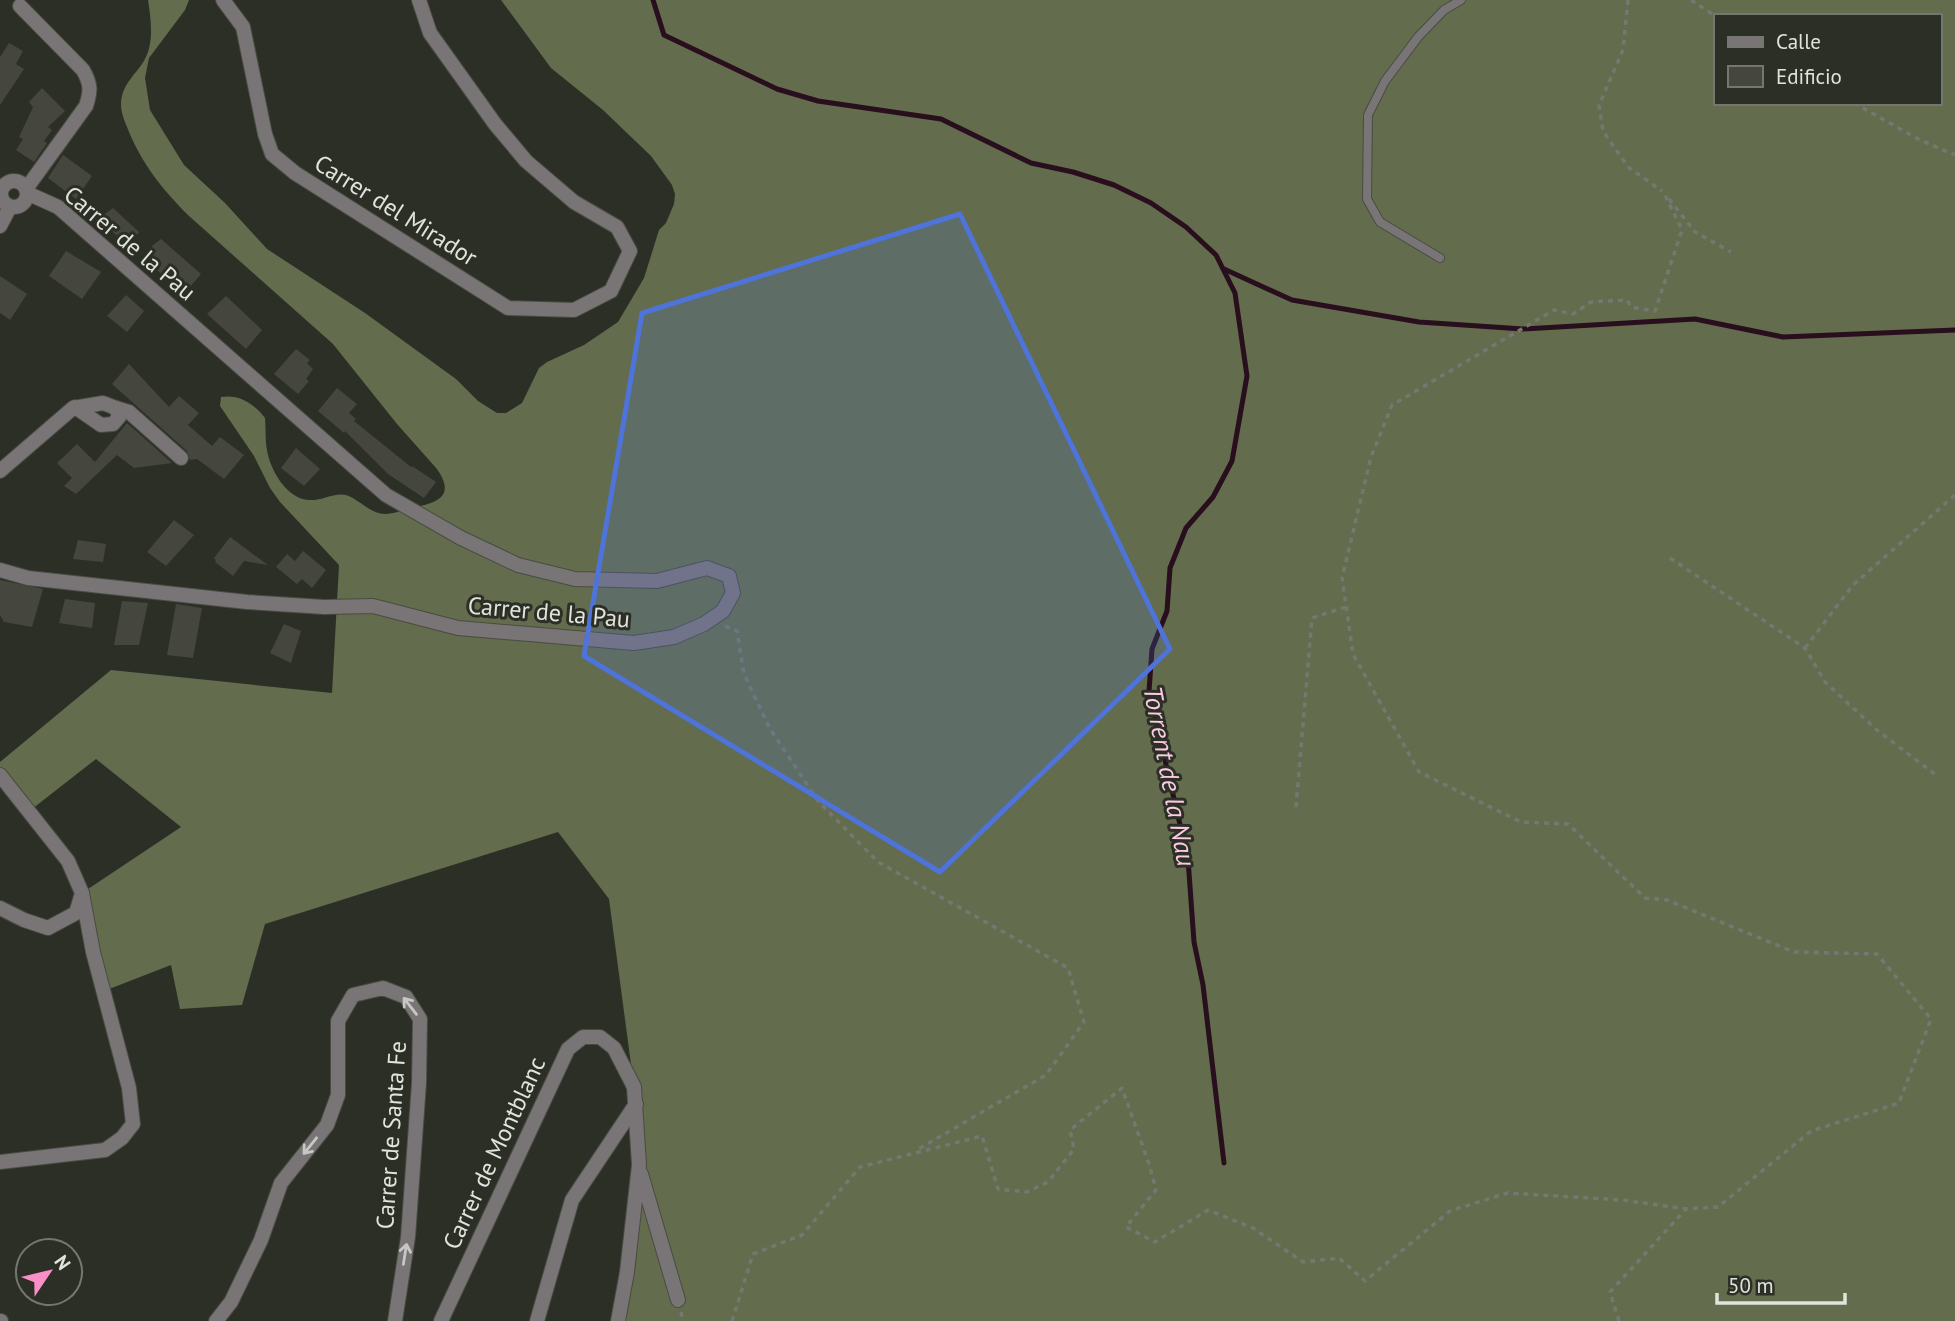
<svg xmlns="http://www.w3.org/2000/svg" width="1955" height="1321" font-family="'PT Sans',sans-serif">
<rect width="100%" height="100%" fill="#2c2f26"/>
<path fill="#636c4c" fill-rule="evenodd" d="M 148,0 L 189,0 L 185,10 L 149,58 L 145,78 L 150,110 L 184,165 L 225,203 L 267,249 L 365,313 L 456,379 L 478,401 L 497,413 L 506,413 L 522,403 L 539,368 L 547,362 L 584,345 L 618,322 L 644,278 L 659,230 L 666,223 L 674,204 L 675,194 L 672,185 L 651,156 L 603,110 L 551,68 L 501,0 L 1955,0 L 1955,1321 L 618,1321 L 639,1165 L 634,1087 L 609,899 L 558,832 L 265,924 L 242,1005 L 180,1009 L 171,965 L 104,991 L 82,893 L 181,827 L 96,759 L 32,809 L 0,774 L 0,762 L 111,670 L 332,693 L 339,565 L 280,502 L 270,488 L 254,456 L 220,406 L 221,397 C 240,394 254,404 265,418 C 266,428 265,440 267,450 C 270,470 287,499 309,500 C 322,501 334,492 346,495 C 359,499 370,514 385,514 C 393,514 403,510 411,508 C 435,503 457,498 437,469 L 397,424 L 333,344 L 189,216 C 162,189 141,163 127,127 C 123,117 119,107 122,96 C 125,83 135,74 142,64 C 155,46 151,20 148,0 ZM 1715,16 L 1939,16 L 1939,103 L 1715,103 Z"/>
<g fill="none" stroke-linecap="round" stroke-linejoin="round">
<g stroke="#290e1d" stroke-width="5">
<path d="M 653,0 L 664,35 L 777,89 L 818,101 L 941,119 L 1031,163 L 1073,172 L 1114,185 L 1151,203 L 1186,227 L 1216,255 L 1235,293 L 1247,376 L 1232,461 L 1213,497 L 1186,528 L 1170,568 L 1167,611 L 1152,649 L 1149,691 L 1188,859 L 1194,942 L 1203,985 L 1224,1163"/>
<path d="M 1224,269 L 1292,300 L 1419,322 L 1523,329 L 1695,319 L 1783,337 L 1955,330"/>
</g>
</g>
<g fill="#45473e">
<path d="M 9,43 L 23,51 L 16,64 L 24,69 L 0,105 L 0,57 Z"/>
<path d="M 42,88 L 65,111 L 48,127 L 52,130 L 44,141 L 47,143 L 34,162 L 16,150 L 23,139 L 19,137 L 33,107 L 29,102 Z"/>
<path d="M 63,155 L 92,176 L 76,199 L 48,178 Z"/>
<path d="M 113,208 L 139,232 L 129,246 L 98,219 Z"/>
<path d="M 161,239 L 201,274 L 184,294 L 150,264 L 155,257 L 148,249 Z"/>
<path d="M 66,251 L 101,272 L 82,299 L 49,276 Z"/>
<path d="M 0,276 L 27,294 L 10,320 L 0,313 Z"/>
<path d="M 126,295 L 144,311 L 127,332 L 107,316 Z"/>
<path d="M 226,296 L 262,330 L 246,349 L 207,314 Z"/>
<path d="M 296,349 L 310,360 L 307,363 L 313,369 L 306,379 L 309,381 L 298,394 L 274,374 Z"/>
<path d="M 129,364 L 169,407 L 179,396 L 199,413 L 188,425 L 212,446 L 220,437 L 244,455 L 224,479 L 197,459 L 190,460 L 187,451 L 112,384 Z"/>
<path d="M 337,388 L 357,404 L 349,413 L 356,419 L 354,421 L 411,467 L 412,466 L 436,482 L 424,498 L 388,474 L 345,431 L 344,433 L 318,411 Z"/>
<path d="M 127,423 L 172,463 L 134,468 L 117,455 L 76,494 L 64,486 L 72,478 L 57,463 L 77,444 L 95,462 Z"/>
<path d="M 296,448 L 320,469 L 304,486 L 281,468 Z"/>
<path d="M 174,520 L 194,535 L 166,566 L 147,552 Z"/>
<path d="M 230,537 L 268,565 L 244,561 L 233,576 L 215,562 L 216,560 L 214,558 Z"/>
<path d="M 78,540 L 106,544 L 103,562 L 73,559 Z"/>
<path d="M 303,551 L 326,570 L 312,588 L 302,579 L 297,584 L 276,567 L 287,554 L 295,561 Z"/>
<path d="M 0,580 L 43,589 L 32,627 L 4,622 L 0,615 Z"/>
<path d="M 65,599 L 95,603 L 92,628 L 59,623 Z"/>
<path d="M 122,601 L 148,603 L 139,645 L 114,645 Z"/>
<path d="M 176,604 L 202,608 L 193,658 L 167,655 Z"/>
<path d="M 284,624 L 301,631 L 291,663 L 270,653 Z"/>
</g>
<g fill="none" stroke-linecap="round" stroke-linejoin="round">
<g stroke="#494c43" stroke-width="10">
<path id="service" d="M 1440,258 L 1380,222 L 1367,199 L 1368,115 L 1385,81 L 1418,37 L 1444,10 L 1461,0"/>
</g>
<g stroke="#494c43" stroke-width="16">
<g id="minor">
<path d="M 223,0 L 243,27 L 265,134 L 272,154 L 295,173 L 508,308 L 574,310 L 611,291 L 630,251 L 617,227 L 574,202 L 526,161 L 495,124 L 430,33 L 419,0"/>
<path d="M 20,6 L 83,70 C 91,84 91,91 86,106 L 26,189"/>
<circle cx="14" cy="194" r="13"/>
<path d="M 0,226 L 10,207"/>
<path d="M 116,408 L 129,412 L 181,458"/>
<path d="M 0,471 L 73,408 L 103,403 L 116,408 L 119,417 L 113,424 L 101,425 L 75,407"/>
<path d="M 0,570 L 28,578 L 247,602 L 324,607 L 373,606 L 458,628 L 634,643 L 674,637 L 704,624 L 723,611 L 733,593 L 729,576 L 707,568 L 657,581 L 575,579 L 518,565 L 461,538 L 386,495 L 58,207 L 27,193"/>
<path d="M 0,775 L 68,861 L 82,893 L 76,913 L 48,928 L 24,920 L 0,908"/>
<path d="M 0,1162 L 105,1150 L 122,1138 L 133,1124 L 129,1088 L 93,952 L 82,893"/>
<path d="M 641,1174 L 678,1300"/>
<path d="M 0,1321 L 1,1321"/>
<path d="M 216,1321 L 231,1302 L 261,1240 L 281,1183 L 327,1125 L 338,1095 L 338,1021 L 353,995 L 383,988 L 406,997 L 420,1019 L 419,1083 L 408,1237 L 395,1321"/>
<path d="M 441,1321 L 568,1049 L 583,1037 L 600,1037 L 614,1048 L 634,1087 L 639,1165 L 627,1272 L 618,1321"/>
<path d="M 537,1321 L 572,1200 L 636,1104"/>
</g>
</g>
<g stroke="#757870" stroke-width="3.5" stroke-dasharray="5 5" stroke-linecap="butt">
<path d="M 1628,0 L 1623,50 L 1599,105 L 1603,131 L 1628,167 L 1662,191"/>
<path d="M 1691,0 L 1715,16"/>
<path d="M 1854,103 L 1918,139 L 1955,155"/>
<path d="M 1669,199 L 1695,232 L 1731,252"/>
<path d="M 1670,558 L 1805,648 L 1825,682 L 1878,731 L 1936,775"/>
<path d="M 725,626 L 737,631 L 744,674 L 769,727 L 818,801 L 878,862 L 1068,968 L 1084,1022 L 1046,1075 L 915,1151"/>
<path d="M 1805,648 L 1853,585 L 1955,495"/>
<path d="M 1296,807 L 1312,618 L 1346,607"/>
<path d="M 681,1312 L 683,1321"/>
<path d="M 732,1321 L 753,1254 L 802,1235 L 860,1167 L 982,1136 L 998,1189 L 1027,1192 L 1048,1182 L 1074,1149 L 1070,1130 L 1122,1088 L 1149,1164 L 1156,1190 L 1126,1227 L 1155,1242 L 1208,1210 L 1253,1228 L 1303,1262 L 1339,1258 L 1365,1281 L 1450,1211 L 1507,1193 L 1623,1200 L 1686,1209"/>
<path d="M 1619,1321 L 1610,1292 L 1686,1209 L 1718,1207 L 1811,1131 L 1899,1103 L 1931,1019 L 1877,954 L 1794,952 L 1667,900 L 1645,898 L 1568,824 L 1521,822 L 1419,772 L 1353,654 L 1342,578 L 1371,457 L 1392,405 L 1554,310 L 1573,314 L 1591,302 L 1627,300 L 1631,307 L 1655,311 L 1682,230 L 1663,191"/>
</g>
<use href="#service" stroke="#797476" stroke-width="8"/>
<use href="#minor" stroke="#797476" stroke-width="14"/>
</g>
<defs><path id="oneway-shaft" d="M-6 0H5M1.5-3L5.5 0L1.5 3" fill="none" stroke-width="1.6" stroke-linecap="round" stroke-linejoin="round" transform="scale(1.75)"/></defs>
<g stroke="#c7c7c3">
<use href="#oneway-shaft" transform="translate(410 1006) rotate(-128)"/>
<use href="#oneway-shaft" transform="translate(310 1146) rotate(129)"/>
<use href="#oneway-shaft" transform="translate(405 1254) rotate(-81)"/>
</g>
<path fill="#4e73d9" fill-opacity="0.2" stroke="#4e73d9" stroke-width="5" stroke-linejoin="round" d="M 960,214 L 1170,649 L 940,872 L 584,656 L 642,313 Z"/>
<g text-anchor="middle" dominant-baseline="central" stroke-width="6" stroke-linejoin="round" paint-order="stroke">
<g font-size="24" fill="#e1e3dd" stroke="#2c2f26">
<text transform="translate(396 210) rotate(32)">Carrer del Mirador</text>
<text transform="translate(130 243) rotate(40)">Carrer de la Pau</text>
<text transform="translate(549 612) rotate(5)">Carrer de la Pau</text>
<text transform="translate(391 1135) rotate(-86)">Carrer de Santa Fe</text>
<text transform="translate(494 1153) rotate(-65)">Carrer de Montblanc</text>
</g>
<g font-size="26" font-style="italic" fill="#fccae2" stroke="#2c2f26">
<text transform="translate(1170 776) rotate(79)">Torrent de la Nau</text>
</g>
</g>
<rect x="1714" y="14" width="228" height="91" fill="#2c2f26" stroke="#74776f" stroke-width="2"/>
<rect x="1728" y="37" width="35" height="10" fill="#797476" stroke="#74776f" stroke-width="2"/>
<text x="1776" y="49" font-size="21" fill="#e1e3dd">Calle</text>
<rect x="1728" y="66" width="35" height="21" fill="#45473e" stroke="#74776f" stroke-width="2"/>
<text x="1776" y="84" font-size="21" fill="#e1e3dd">Edificio</text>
<g transform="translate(49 1272) rotate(55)"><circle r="33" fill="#2c2f26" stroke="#74776f" stroke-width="2"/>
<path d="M0-5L12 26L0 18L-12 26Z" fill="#fa8fc7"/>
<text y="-10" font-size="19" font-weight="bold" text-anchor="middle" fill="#e1e3dd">N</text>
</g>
<path d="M1717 1293v10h128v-10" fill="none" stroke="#e1e3dd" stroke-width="3.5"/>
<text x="1728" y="1293" font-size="21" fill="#e1e3dd" stroke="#2c2f26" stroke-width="5" paint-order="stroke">50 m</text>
</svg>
